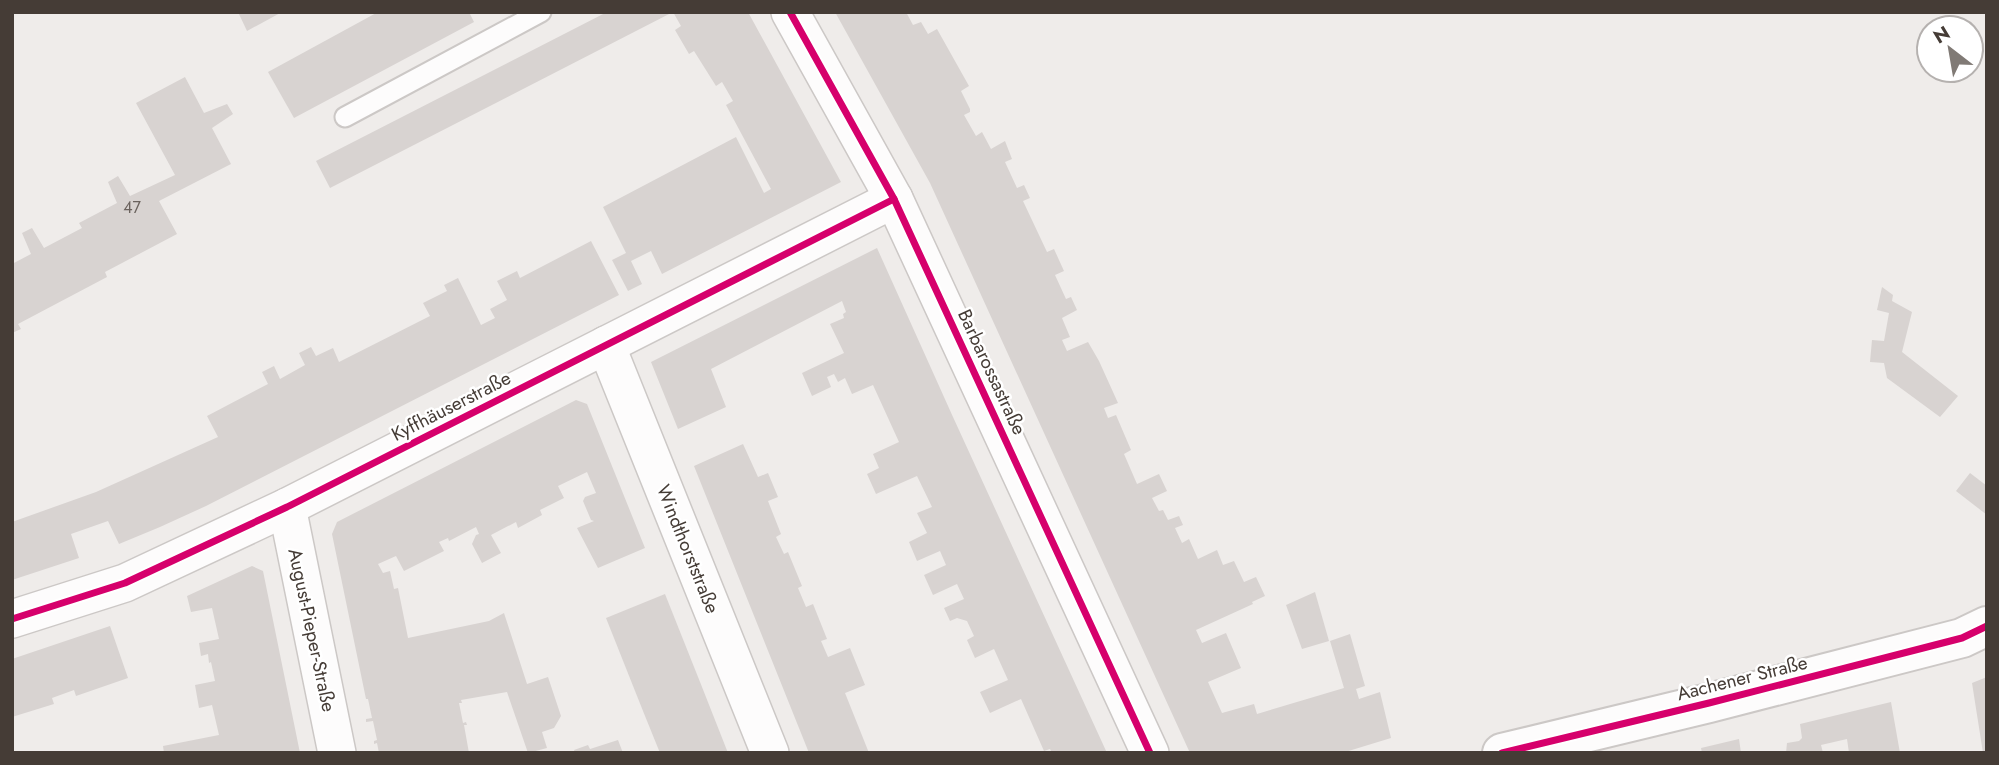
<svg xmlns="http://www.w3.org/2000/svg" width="1999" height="765" font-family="Jost,sans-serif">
<rect width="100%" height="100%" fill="#efecea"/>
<g fill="#d8d3d1">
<path d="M 238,12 L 282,12 L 247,31 Z"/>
<path d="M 378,12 L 469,12 L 474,22 L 294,118 L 268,72 Z"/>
<path d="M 607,12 L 748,12 L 841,182 L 662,274 L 651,251 L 631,261 L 642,284 L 628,291 L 612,260 L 626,253 L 603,207 L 736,137 L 764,193 L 771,189 L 726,105 L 733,101 L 722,82 L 716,86 L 694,51 L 689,54 L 675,30 L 681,26 L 673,12 L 330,188 L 316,161 Z"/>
<path d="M 835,12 L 906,12 L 913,25 L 921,22 L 928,34 L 937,29 L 969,86 L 961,91 L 970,109 L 970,112 L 964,115 L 976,136 L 982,132 L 991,149 L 1005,141 L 1012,159 L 1005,162 L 1017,188 L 1024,185 L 1030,198 L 1023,201 L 1047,252 L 1054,249 L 1064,271 L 1055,275 L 1066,299 L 1071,297 L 1077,310 L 1062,318 L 1070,337 L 1062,340 L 1067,351 L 1088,342 L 1099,361 L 1118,403 L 1104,408 L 1108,418 L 1116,415 L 1131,450 L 1124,454 L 1137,484 L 1159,474 L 1167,491 L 1152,498 L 1159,511 L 1163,510 L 1168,520 L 1179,516 L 1183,525 L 1175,528 L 1182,543 L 1189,539 L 1198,559 L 1217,550 L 1223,565 L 1234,561 L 1244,582 L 1256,577 L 1265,596 L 1252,602 L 1253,604 L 1196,630 L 1202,643 L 1226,633 L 1241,668 L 1208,682 L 1222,713 L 1254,704 L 1257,714 L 1344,688 L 1330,641 L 1350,634 L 1365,686 L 1356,689 L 1359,699 L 1380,692 L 1391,738 L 1342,753 L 1190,753 L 930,183 Z"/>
<path d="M 185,77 L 204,113 L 227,104 L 233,114 L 212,128 L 231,164 L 159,201 L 177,234 L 105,272 L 107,277 L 18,324 L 21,329 L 12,333 L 12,264 L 31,254 L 22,233 L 32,228 L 44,248 L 82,228 L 79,223 L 117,203 L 108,182 L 118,176 L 130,196 L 175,175 L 136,103 Z"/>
<path d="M 591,241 L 619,295 L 206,506 L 160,527 L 119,544 L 108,521 L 71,534 L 79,558 L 12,580 L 12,522 L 96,492 L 218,437 L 207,416 L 268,384 L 262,372 L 274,366 L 280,379 L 305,365 L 299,353 L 311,347 L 316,356 L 333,348 L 339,362 L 430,316 L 423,303 L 447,291 L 444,285 L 458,278 L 481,325 L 495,318 L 490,309 L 507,300 L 497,281 L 517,271 L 520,278 Z"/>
<path d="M 877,248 L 953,417 L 1107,753 L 1052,753 L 1050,749 L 1044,751 L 1021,699 L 990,713 L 980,692 L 1008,680 L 994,649 L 975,658 L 967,640 L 974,636 L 967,621 L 957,618 L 950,621 L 944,608 L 964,599 L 957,584 L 933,595 L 924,575 L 946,565 L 940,551 L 917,561 L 909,542 L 927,533 L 917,513 L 932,507 L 917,476 L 876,494 L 867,474 L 879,468 L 873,454 L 899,442 L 873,385 L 852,394 L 845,378 L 838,382 L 834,374 L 827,377 L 831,387 L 812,396 L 802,373 L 844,353 L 830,324 L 844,318 L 843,314 L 846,312 L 842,301 L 711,369 L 726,407 L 678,429 L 651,362 Z"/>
<path d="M 1882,287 L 1893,295 L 1892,301 L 1912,312 L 1902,352 L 1958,396 L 1940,417 L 1887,378 L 1884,363 L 1870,362 L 1872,340 L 1884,341 L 1889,313 L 1877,310 Z"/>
<path d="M 576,400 L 587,404 L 645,548 L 598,568 L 577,528 L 594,521 L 591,520 L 583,501 L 585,497 L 596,493 L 587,472 L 558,486 L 564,498 L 540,510 L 542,515 L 518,528 L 516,522 L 491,535 L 501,553 L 482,563 L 472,544 L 476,535 L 479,534 L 476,527 L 449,541 L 448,538 L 439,542 L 444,551 L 404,571 L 396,556 L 378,564 L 383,573 L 390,571 L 394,589 L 398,588 L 408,638 L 489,621 L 504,613 L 527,684 L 548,677 L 561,716 L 554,728 L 542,732 L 547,748 L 528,753 L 507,692 L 461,700 L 462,703 L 459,703 L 463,723 L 466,722 L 467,725 L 464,725 L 469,753 L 379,753 L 377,743 L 374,744 L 374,741 L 377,740 L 373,721 L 366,722 L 366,719 L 372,718 L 368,699 L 366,699 L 332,534 L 337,522 Z"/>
<path d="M 743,444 L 758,477 L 768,473 L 778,497 L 768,501 L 781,534 L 776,537 L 784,554 L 788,552 L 802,586 L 798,588 L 806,607 L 813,604 L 827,639 L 821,641 L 828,657 L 850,648 L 865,685 L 845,693 L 869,753 L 809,753 L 694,466 Z"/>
<path d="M 1970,473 L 1987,486 L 1987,515 L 1956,491 Z"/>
<path d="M 252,566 L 263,571 L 300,753 L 164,753 L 163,746 L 219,735 L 212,705 L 199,708 L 195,685 L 215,681 L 211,662 L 209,663 L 208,654 L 201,656 L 199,643 L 219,639 L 212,608 L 191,612 L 187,596 Z"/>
<path d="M 1315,592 L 1329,641 L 1302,649 L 1286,605 Z"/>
<path d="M 665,594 L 702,687 L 728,753 L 660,753 L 643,711 L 606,618 Z"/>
<path d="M 110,626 L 128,678 L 76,696 L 74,690 L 52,698 L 54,704 L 12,717 L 12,659 Z"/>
<path d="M 1987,677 L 1987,753 L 1983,753 L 1972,683 Z"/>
<path d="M 1891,702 L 1900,753 L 1849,753 L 1847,739 L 1821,745 L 1823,753 L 1786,753 L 1787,743 L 1799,741 L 1802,738 L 1800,724 Z"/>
<path d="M 1739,739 L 1741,753 L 1702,753 L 1701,748 Z"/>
<path d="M 618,740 L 623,753 L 575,753 L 574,750 L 588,745 L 590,749 Z"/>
</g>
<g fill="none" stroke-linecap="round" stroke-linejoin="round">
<g stroke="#ccc8c6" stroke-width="23">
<path id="service" d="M 345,117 L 541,12"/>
</g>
<g stroke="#ccc8c6" stroke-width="40">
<g id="minor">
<path d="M 790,12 L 894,199 L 1150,753"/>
<path d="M 606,345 L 770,753"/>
<path d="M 287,507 L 337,753"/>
<path d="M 12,619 L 125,583 L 287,507 L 894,199"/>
</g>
</g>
<g stroke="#ccc8c6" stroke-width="42">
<path id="tertiary" d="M 1502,753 L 1709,703 L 1962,638 L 1987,626"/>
</g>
<use href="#service" stroke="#fdfcfc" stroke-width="19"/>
<use href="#minor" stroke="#fdfcfc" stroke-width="37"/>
<use href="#tertiary" stroke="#fdfcfc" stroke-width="38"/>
<g stroke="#fff" stroke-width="11">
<g id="cycleway">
<path d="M 790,12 L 894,199 L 1150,753"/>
<path d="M 12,619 L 125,583 L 287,507 L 894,199"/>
<path d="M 1502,753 L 1709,703 L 1962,638 L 1987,626"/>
</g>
</g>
<use href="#cycleway" stroke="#d6006c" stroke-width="7"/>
</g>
<g text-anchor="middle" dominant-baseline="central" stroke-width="5" stroke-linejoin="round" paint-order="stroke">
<g font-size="16" fill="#6b635e">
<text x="132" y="207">47</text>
</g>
<g font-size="19" fill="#453c36" stroke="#fff">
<text transform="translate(992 372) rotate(65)">Barbarossastraße</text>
<text transform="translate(451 406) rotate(-27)">Kyffhäuserstraße</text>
<text transform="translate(688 549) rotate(68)">Windthorststraße</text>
<text transform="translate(312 630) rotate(78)">August-Pieper-Straße</text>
<text transform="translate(1742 678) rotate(-14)">Aachener Straße</text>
</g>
</g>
<rect width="1999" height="765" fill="none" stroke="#453c36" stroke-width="28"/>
<g transform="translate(1950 49) rotate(329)"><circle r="33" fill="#ffffff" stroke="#b5b1af" stroke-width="2"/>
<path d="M0-5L12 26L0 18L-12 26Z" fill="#807a75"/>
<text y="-10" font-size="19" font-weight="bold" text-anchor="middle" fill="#453c36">N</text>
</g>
</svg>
